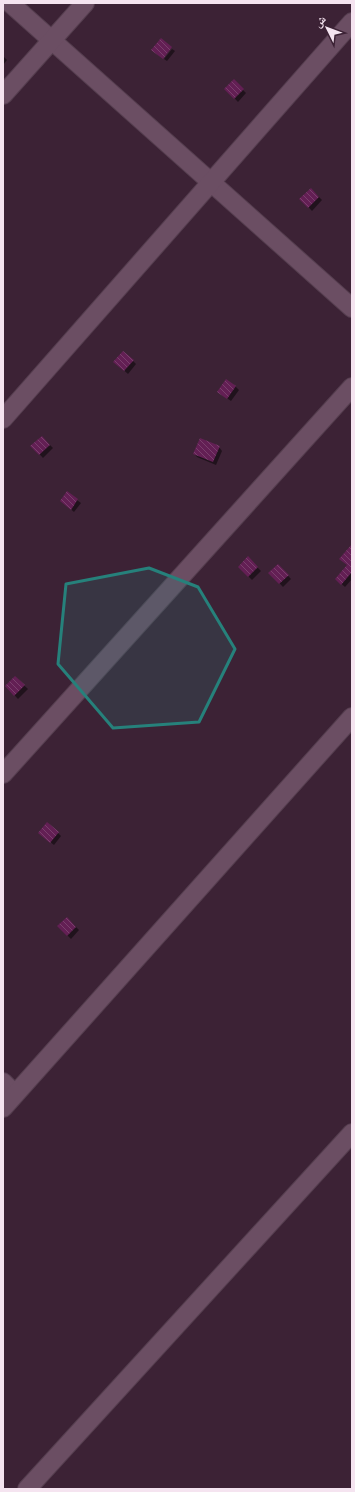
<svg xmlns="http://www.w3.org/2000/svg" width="355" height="1492" font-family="Mulish,'Noto Naskh Arabic',sans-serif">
<defs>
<pattern id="building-back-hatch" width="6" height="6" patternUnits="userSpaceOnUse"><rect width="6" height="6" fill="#631f54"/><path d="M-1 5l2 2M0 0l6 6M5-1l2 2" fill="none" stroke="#7a3f6d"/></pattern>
</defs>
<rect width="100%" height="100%" fill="#3c2235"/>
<g fill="#0007">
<path d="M 172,49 L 175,51 L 167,61 L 164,59 Z"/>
<path d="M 3,56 L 7,60 L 3,65 Z"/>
<path d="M 234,81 L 246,93 L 238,102 L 226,89 Z"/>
<path d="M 311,189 L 322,200 L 312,211 L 301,199 Z"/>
<path d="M 133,361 L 136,364 L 128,374 L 118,365 Z"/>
<path d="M 235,386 L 239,390 L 231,401 L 218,392 Z"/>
<path d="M 42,437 L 53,448 L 43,458 L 32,446 Z"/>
<path d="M 219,447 L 222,451 L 216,465 L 197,457 L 194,453 Z"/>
<path d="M 67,493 L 81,503 L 74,512 L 61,501 Z"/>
<path d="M 352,546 L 352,579 L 345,587 L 336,579 L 348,565 Z"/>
<path d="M 248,558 L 261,571 L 252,580 L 239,567 Z"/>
<path d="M 278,565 L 291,579 L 283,587 L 270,573 Z"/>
<path d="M 15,677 L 28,689 L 18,699 L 6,686 Z"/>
<path d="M 58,833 L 61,836 L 54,845 L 43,836 Z"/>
<path d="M 67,918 L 79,930 L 71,939 L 58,926 Z"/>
</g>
<g fill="url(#building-back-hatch)">
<path d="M 161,38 L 172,47 L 163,59 L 151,50 Z"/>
<path d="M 234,79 L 244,89 L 234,99 L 224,89 Z"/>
<path d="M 311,188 L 319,197 L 308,208 L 299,199 Z"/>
<path d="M 123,351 L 134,360 L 124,371 L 113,362 Z"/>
<path d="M 226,379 L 236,386 L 227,399 L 217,392 Z"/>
<path d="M 42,436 L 50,445 L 39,455 L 30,446 Z"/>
<path d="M 200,438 L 220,446 L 213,462 L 193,454 Z"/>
<path d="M 67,491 L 78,499 L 71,510 L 60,501 Z"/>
<path d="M 352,544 L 352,572 L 341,585 L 335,579 L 347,565 L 339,559 Z"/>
<path d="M 248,556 L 258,567 L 248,577 L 238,567 Z"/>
<path d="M 278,564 L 289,575 L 279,584 L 268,573 Z"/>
<path d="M 15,676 L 25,685 L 14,696 L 5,686 Z"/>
<path d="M 47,822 L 59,832 L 50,843 L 38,833 Z"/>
<path d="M 67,917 L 76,927 L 67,936 L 57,926 Z"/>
</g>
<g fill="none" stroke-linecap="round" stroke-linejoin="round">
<g stroke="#553e4f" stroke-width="20">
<g id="street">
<path d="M 10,3 L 352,308"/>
<path d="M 3,95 L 85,3"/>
<path d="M 3,419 L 352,22"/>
<path d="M 3,774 L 352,387"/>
<path d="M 3,1082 L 15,1094"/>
<path d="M 3,1108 L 352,717"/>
<path d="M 27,1489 L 352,1133"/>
</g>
</g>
<use href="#street" stroke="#6b4e63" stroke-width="18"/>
</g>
<path fill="#26817b" fill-opacity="0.2" stroke="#26817b" stroke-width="3" stroke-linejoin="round" d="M 149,568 L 198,587 L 235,649 L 199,722 L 113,728 L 58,664 L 66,584 Z"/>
<rect width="355" height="1492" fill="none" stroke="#f5e4f0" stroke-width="8"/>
<g transform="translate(327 28) rotate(312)" stroke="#3c2235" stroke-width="3" paint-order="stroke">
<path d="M0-3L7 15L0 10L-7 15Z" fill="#f5e4f0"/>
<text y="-6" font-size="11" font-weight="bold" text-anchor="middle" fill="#f5e4f0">ش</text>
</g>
</svg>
